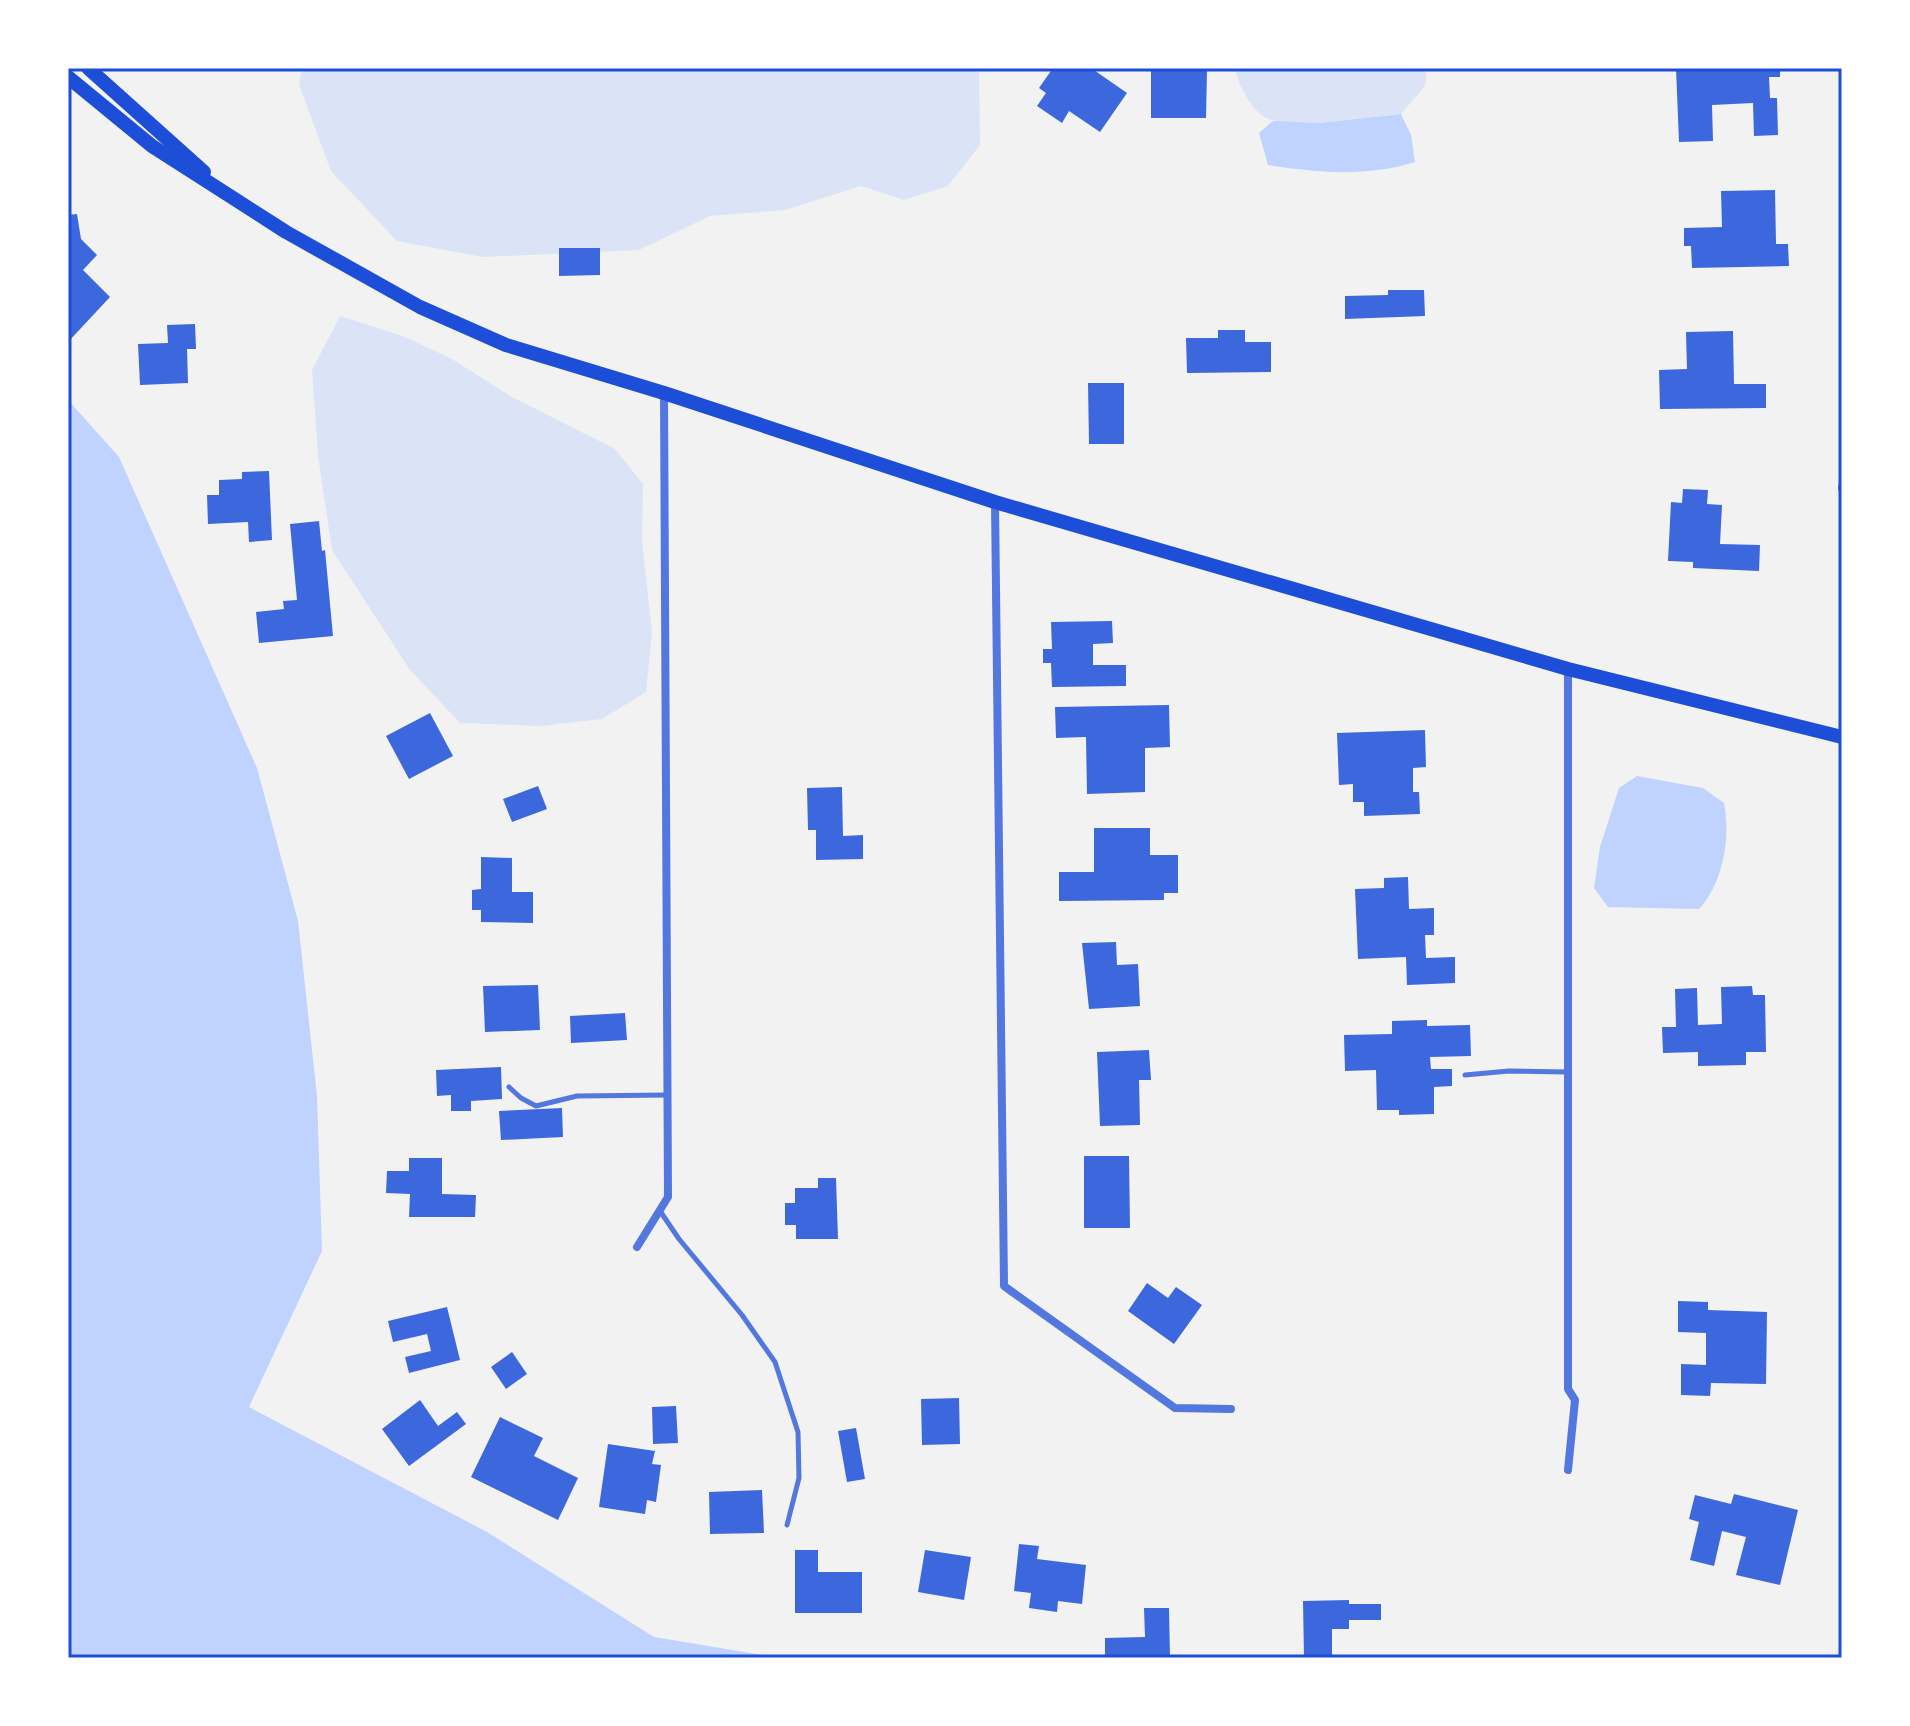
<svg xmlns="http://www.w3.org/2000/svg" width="1910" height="1726" font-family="'PT Sans Narrow',sans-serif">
<rect width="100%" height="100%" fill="#f2f2f2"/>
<g fill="#dbe4f7">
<path d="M 302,68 L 979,68 L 980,145 L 948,186 L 904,200 L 861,186 L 785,210 L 710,216 L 639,250 L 483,257 L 397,241 L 331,171 L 299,85 Z"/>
<path d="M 1234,68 L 1427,68 L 1425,86 L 1401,114 C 1369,116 1289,133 1263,116 C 1249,107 1239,84 1234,68 Z"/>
<path d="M 340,316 L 403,336 L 452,359 L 512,397 L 615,449 L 643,484 L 642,540 L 652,632 L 646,692 L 602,719 L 541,726 L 460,723 L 410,670 L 332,550 L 318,456 L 312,370 Z"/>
</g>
<g fill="#bfd3fe">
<path d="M 1401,114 L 1411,135 L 1415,162 C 1367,177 1316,173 1268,165 L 1259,133 L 1273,121 L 1320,123 Z"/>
<path d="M 68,400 L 119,457 L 257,768 L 298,921 L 317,1096 L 322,1251 L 249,1407 L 487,1532 L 654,1637 L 780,1658 L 68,1658 Z"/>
<path d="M 1637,776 L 1703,788 L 1724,803 C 1731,837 1723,883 1699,909 L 1608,907 L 1594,888 L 1600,847 L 1619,788 Z"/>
</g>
<g fill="#3d67dc">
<path d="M 1053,68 L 1091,68 L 1127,93 L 1100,132 L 1069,111 L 1062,123 L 1037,106 L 1046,93 L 1039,88 Z"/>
<path d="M 1151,68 L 1207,70 L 1206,118 L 1151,118 Z"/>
<path d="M 1676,68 L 1780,68 L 1780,77 L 1769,77 L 1770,98 L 1777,98 L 1778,135 L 1754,136 L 1753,103 L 1712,105 L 1713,141 L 1679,142 Z"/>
<path d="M 1775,190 L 1776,244 L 1788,244 L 1789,266 L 1692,268 L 1691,246 L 1684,246 L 1684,228 L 1722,227 L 1721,191 Z"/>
<path d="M 77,214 L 81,239 L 97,255 L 83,270 L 110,297 L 68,342 L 68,215 Z"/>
<path d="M 559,248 L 600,248 L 600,275 L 559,276 Z"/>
<path d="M 1388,290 L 1424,290 L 1425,316 L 1345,319 L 1345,296 L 1388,295 Z"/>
<path d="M 195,324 L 196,349 L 187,349 L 188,383 L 140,385 L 138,344 L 168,343 L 167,325 Z"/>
<path d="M 1218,330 L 1245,330 L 1245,342 L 1271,342 L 1271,372 L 1187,373 L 1186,338 L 1218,338 Z"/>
<path d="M 1733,331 L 1734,384 L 1766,384 L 1766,408 L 1660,409 L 1659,370 L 1687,369 L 1686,332 Z"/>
<path d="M 1088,383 L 1124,383 L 1124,444 L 1089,444 Z"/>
<path d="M 269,471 L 272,540 L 249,542 L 248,522 L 208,524 L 207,495 L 219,495 L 219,480 L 242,479 L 242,472 Z"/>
<path d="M 1683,489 L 1708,490 L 1707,504 L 1722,505 L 1720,544 L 1760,545 L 1759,571 L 1693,568 L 1693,562 L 1668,561 L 1671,502 L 1682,503 Z"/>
<path d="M 319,521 L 322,551 L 325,550 L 333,636 L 259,643 L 256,612 L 284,609 L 283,601 L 297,600 L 290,524 Z"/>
<path d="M 1112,621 L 1113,643 L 1093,644 L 1093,665 L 1126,665 L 1126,686 L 1052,687 L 1051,663 L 1043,663 L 1043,649 L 1052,649 L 1051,622 Z"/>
<path d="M 1169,705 L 1170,747 L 1145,748 L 1145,792 L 1087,794 L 1086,737 L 1056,738 L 1055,707 Z"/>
<path d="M 430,713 L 453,756 L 409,779 L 386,736 Z"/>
<path d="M 1425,730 L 1426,767 L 1413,768 L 1413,792 L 1419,792 L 1420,814 L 1364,816 L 1364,802 L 1353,802 L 1353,784 L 1339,785 L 1337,733 Z"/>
<path d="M 538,786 L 547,809 L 512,822 L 503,799 Z"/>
<path d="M 842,787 L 843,836 L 863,835 L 863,859 L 816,860 L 816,830 L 808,830 L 807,788 Z"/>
<path d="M 1094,828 L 1150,828 L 1150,855 L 1178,855 L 1178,893 L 1164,893 L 1164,900 L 1059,901 L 1059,872 L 1094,872 Z"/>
<path d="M 481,857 L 512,858 L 512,892 L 533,892 L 533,923 L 481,922 L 481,910 L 472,910 L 472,890 L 481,889 Z"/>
<path d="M 1408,877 L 1409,909 L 1434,908 L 1434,935 L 1425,935 L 1426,958 L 1455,957 L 1455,983 L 1407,985 L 1406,957 L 1358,959 L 1355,889 L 1384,888 L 1384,878 Z"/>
<path d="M 1116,942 L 1117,965 L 1138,964 L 1140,1006 L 1089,1009 L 1082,943 Z"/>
<path d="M 538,985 L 540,1030 L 485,1032 L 483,986 Z"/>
<path d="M 1752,986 L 1753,995 L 1765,995 L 1766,1052 L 1746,1052 L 1746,1065 L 1698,1066 L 1698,1052 L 1663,1053 L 1662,1027 L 1676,1027 L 1675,989 L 1697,988 L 1698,1025 L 1722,1024 L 1721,987 Z"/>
<path d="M 625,1013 L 627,1040 L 571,1043 L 570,1016 Z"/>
<path d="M 1427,1020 L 1427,1026 L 1470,1025 L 1471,1056 L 1430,1057 L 1431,1069 L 1452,1069 L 1452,1086 L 1434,1087 L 1434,1114 L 1399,1115 L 1399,1110 L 1377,1110 L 1376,1070 L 1345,1071 L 1344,1035 L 1392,1034 L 1392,1021 Z"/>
<path d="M 1149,1050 L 1151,1080 L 1139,1080 L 1140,1125 L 1100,1126 L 1097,1052 Z"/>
<path d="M 501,1067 L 502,1099 L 471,1101 L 471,1111 L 451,1111 L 451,1095 L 437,1096 L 436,1070 Z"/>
<path d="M 562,1108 L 563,1137 L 501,1140 L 499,1111 Z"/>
<path d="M 1084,1156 L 1129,1156 L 1130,1228 L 1084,1228 Z"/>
<path d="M 409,1158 L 442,1158 L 442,1194 L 476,1195 L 475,1217 L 409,1217 L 410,1194 L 386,1193 L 387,1171 L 409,1171 Z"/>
<path d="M 818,1178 L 836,1178 L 838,1239 L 796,1239 L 796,1225 L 785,1225 L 785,1203 L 795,1203 L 795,1188 L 818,1188 Z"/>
<path d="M 1147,1283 L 1168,1298 L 1176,1287 L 1202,1305 L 1174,1344 L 1128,1311 Z"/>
<path d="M 1678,1301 L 1708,1302 L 1708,1310 L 1767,1312 L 1766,1384 L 1711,1383 L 1710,1396 L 1681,1395 L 1681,1364 L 1706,1365 L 1706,1333 L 1678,1332 Z"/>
<path d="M 447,1307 L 460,1360 L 409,1373 L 405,1357 L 431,1351 L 427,1334 L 393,1342 L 388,1321 Z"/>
<path d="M 512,1352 L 527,1374 L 506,1389 L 491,1367 Z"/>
<path d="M 959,1398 L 960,1444 L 922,1445 L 921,1399 Z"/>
<path d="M 420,1400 L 438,1426 L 457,1412 L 466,1424 L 409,1466 L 382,1429 Z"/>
<path d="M 676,1406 L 678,1443 L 653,1444 L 652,1407 Z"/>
<path d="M 500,1417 L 543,1438 L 534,1456 L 578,1478 L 558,1520 L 471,1477 Z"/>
<path d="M 856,1428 L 865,1479 L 847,1482 L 838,1431 Z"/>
<path d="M 608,1444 L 655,1451 L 652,1464 L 661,1465 L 656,1502 L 647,1500 L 645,1514 L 599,1507 Z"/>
<path d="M 762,1490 L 764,1533 L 710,1534 L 709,1492 Z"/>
<path d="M 1734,1494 L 1798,1510 L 1780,1585 L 1736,1575 L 1746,1537 L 1722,1531 L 1714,1566 L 1690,1560 L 1699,1522 L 1689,1519 L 1695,1495 L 1731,1504 Z"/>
<path d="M 1019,1544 L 1039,1546 L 1037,1559 L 1086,1565 L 1082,1604 L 1058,1601 L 1057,1612 L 1029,1608 L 1031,1593 L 1014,1591 Z"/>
<path d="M 795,1550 L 818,1550 L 818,1572 L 862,1572 L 862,1613 L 795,1613 Z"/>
<path d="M 925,1550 L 971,1557 L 964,1600 L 918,1592 Z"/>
<path d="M 1349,1600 L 1349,1604 L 1381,1604 L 1381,1620 L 1349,1620 L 1349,1629 L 1332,1629 L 1332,1657 L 1304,1658 L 1303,1601 Z"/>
<path d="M 1144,1608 L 1169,1608 L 1170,1658 L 1105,1658 L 1105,1638 L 1145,1637 Z"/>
</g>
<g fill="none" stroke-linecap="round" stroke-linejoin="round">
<g stroke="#5277de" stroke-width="5">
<path d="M 1465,1075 L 1509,1071 L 1567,1072"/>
<path d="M 509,1087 L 521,1098 L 536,1106 L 577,1096 L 667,1095"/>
<path d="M 660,1211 L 679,1239 L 742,1315 L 775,1362 L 798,1432 L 799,1478 L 787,1525"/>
</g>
<g stroke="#5277de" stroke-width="8">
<path d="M 1842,488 L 1842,487"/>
<path d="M 995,502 L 1004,1286 L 1175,1408 L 1231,1409"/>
<path d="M 637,1247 L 668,1197 L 664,393"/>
<path d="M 1568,1470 L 1575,1400 L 1568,1389 L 1568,669"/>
</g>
<g stroke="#1d4ed8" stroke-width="14">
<path d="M 88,68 L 204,172"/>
<path d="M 68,77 L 152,146 L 286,232 L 420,307 L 506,345 L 664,393 L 995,502 L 1568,669 L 1842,737"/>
</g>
</g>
<rect width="1910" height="1726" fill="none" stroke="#ffffff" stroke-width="140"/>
<rect x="70" y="70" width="1770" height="1586" fill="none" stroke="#1d4ed8" stroke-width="3"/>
</svg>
